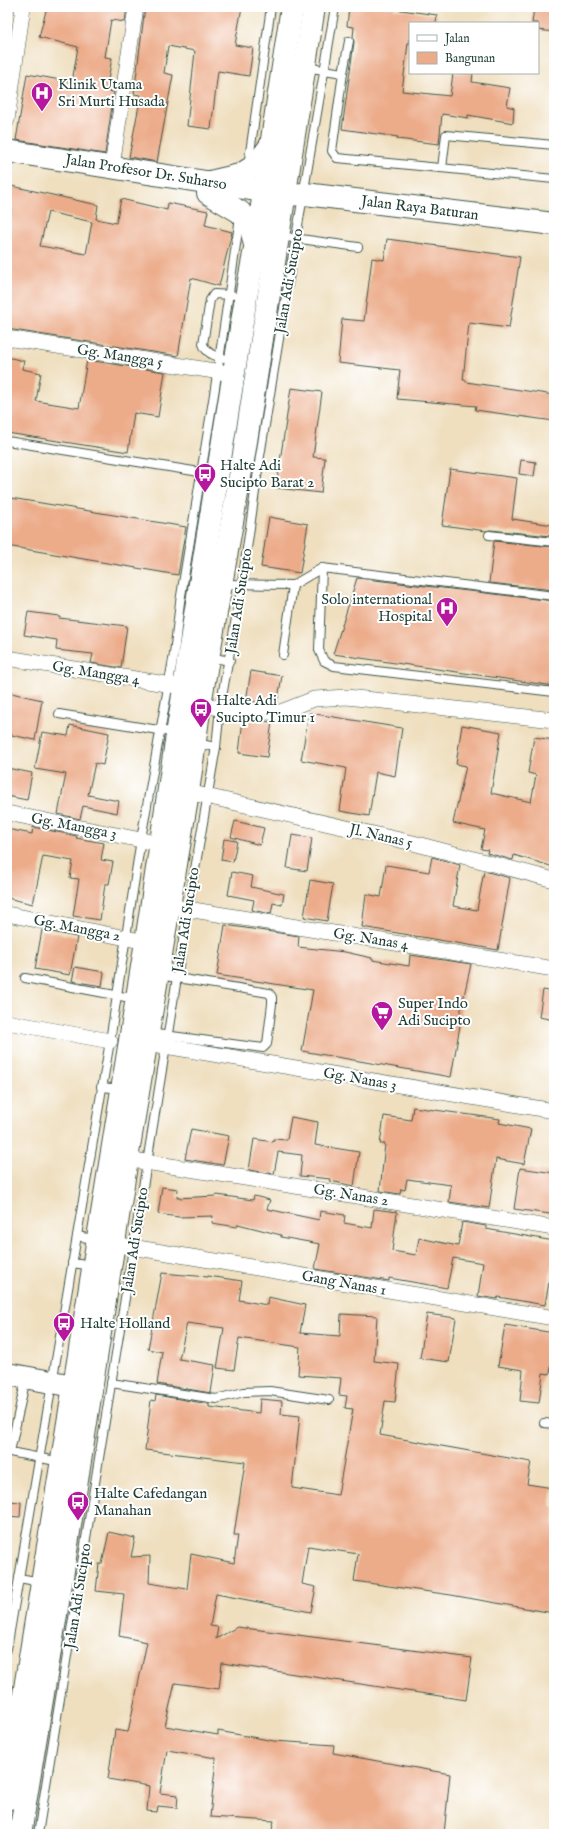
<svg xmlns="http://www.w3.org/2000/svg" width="561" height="1841" font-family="'IM FELL English',serif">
<rect width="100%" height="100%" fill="#fff"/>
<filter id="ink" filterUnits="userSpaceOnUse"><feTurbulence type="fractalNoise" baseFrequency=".025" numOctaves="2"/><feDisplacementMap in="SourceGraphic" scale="8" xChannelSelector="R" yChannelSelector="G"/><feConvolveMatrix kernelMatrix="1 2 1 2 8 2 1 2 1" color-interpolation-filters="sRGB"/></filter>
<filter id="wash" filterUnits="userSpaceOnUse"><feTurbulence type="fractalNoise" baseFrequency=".012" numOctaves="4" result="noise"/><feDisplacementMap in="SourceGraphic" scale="16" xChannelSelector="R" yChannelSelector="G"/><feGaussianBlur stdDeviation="0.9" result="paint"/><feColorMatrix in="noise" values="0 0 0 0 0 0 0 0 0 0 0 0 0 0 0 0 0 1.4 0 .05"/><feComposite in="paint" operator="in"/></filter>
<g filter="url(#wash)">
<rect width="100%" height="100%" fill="#efdfbf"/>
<g id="blocks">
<g fill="#ecab89" fill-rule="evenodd">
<path d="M 47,7 L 127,7 L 125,22 L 111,20 L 105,57 L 112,58 L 106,91 L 114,92 L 105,154 L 16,140 L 27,74 L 72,82 L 78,47 L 39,37 Z"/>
<path d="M 145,7 L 242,7 L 235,45 L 253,48 L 249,76 L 218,71 L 211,129 L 187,126 L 195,51 L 168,46 L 164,73 L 173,75 L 157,162 L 129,157 L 141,95 L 134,94 Z"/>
<path d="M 349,7 L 394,7 L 394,9 L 437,15 L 436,23 L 410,23 L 410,43 L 408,43 L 402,91 L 450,96 L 453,73 L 473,73 L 472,82 L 510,88 L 507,106 L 514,108 L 513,123 L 468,115 L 468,118 L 442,114 L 439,144 L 397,139 L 398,137 L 342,129 L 354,42 L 353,37 L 354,27 L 347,26 Z"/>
<path d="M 534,7 L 554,7 L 554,32 L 538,30 L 538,23 L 532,23 Z"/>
<path d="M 7,185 L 98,205 L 96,219 L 116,223 L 121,199 L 167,210 L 168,203 L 208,211 L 205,225 L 232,232 L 219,286 L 191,278 L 178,356 L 7,329 ZM 48,212 L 92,222 L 86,254 L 40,246 Z"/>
<path d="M 387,239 L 520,257 L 509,328 L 469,323 L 463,380 L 466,380 L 466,382 L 554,395 L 554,421 L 475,410 L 476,406 L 397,399 L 400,370 L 338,363 L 342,319 L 364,321 L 372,258 L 384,260 Z"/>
<path d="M 7,357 L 24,361 L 22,369 L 41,373 L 36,401 L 79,408 L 87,360 L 165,372 L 158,417 L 134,413 L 128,452 L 7,433 Z"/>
<path d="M 291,388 L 322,392 L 313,457 L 325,458 L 321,493 L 276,488 Z"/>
<path d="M 521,460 L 536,462 L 534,476 L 519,474 Z"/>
<path d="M 450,469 L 517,478 L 512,519 L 553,525 L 551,536 L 490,530 L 486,531 L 442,525 Z"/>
<path d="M 11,498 L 186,527 L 178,575 L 7,546 L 7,520 Z"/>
<path d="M 269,517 L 308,524 L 300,573 L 261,567 Z"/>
<path d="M 494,541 L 554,547 L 554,590 L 489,583 Z"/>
<path d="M 357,578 L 554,601 L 554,686 L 333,654 Z"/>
<path d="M 28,612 L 59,616 L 59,618 L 127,626 L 121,668 L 91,663 L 93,654 L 56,650 L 57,640 L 24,635 Z"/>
<path d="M 251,671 L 282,676 L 277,704 L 246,701 Z"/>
<path d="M 7,692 L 42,700 L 35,740 L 7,734 Z"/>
<path d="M 309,713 L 402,728 L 395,776 L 376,772 L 369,816 L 340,811 L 346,768 L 301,760 Z"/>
<path d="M 243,719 L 272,722 L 267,757 L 239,753 Z"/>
<path d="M 70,725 L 109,733 L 103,765 L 95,763 L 88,795 L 119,801 L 117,813 L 83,806 L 80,819 L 58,814 L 66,774 L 35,769 L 42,732 L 68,736 Z"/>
<path d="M 462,725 L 501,732 L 491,793 L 531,802 L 536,775 L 528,773 L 534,737 L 554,740 L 554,867 L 514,855 L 513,860 L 487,853 L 488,850 L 481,849 L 485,830 L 453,823 L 466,766 L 456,764 Z"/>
<path d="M 7,768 L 32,773 L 27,800 L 7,796 Z"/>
<path d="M 235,821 L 264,828 L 260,845 L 231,837 Z"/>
<path d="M 33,827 L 77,836 L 76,838 L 104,843 L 101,860 L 113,862 L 109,884 L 105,884 L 100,920 L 73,916 L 79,879 L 70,878 L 73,861 L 43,856 L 33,904 L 7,898 L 7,829 L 32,834 Z"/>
<path d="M 292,835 L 312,838 L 307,871 L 287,868 Z"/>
<path d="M 224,839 L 237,841 L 233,862 L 221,860 Z"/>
<path d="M 432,857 L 460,865 L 453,906 L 477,910 L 484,871 L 510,878 L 498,950 L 362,927 L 366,894 L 381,897 L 386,865 L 429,872 Z"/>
<path d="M 232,872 L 253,876 L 251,887 L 284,894 L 282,905 L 273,903 L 271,914 L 252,910 L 254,900 L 228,895 Z"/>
<path d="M 310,880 L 333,884 L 327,921 L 304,917 Z"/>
<path d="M 225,925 L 299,936 L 298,947 L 345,952 L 372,958 L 372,960 L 409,966 L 410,955 L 471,964 L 460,1014 L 462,1014 L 451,1077 L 302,1051 L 313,990 L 217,975 Z"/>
<path d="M 42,930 L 77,937 L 70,975 L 35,969 Z"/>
<path d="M 75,967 L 104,972 L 102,986 L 72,981 Z"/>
<path d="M 543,990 L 554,992 L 554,1020 L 539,1017 Z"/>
<path d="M 413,1107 L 500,1119 L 499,1123 L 531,1129 L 524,1164 L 496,1159 L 489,1208 L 449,1202 L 451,1185 L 407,1179 L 405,1190 L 401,1189 L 400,1194 L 380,1191 L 385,1144 L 380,1144 L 384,1116 L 411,1120 Z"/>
<path d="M 291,1117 L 318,1122 L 315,1145 L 359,1152 L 354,1186 L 330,1181 L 331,1179 L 300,1176 L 302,1155 L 278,1152 L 274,1174 L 249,1170 L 254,1139 L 273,1142 L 273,1139 L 287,1140 Z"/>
<path d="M 191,1129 L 229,1136 L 223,1165 L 185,1159 Z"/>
<path d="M 520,1168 L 554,1173 L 554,1192 L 550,1214 L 514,1209 Z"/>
<path d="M 162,1187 L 178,1189 L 177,1198 L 216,1196 L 217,1195 L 253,1200 L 254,1196 L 270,1200 L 267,1209 L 319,1220 L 320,1211 L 345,1215 L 344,1223 L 372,1228 L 374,1209 L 397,1212 L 392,1251 L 416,1255 L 419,1238 L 458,1246 L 462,1222 L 486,1226 L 486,1229 L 554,1241 L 554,1253 L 545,1305 L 498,1297 L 497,1299 L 478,1296 L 483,1263 L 453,1258 L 447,1288 L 389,1278 L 389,1281 L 315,1269 L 320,1244 L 281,1237 L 281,1235 L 238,1224 L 237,1227 L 212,1223 L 213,1216 L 179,1217 L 158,1214 Z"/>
<path d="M 162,1273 L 208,1277 L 208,1276 L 242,1281 L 239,1300 L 267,1305 L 268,1297 L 305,1305 L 300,1333 L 340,1336 L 341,1314 L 377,1316 L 374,1361 L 399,1364 L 395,1402 L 385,1401 L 380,1435 L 531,1462 L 527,1484 L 553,1488 L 550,1506 L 554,1507 L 553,1613 L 451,1595 L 354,1581 L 358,1554 L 308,1546 L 302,1584 L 316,1587 L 311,1612 L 216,1594 L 210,1626 L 218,1627 L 216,1639 L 237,1627 L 472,1658 L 466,1700 L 222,1663 L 219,1689 L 175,1683 L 165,1726 L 218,1735 L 218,1731 L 274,1741 L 334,1745 L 333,1753 L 450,1774 L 444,1834 L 271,1834 L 274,1821 L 210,1817 L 216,1758 L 167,1750 L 160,1793 L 178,1795 L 177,1808 L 158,1806 L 157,1812 L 147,1811 L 149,1786 L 108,1779 L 115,1730 L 128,1732 L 147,1642 L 119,1636 L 124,1594 L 96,1591 L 99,1564 L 102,1564 L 109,1532 L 135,1538 L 131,1557 L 150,1556 L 149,1583 L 187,1589 L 191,1554 L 234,1563 L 238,1535 L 234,1535 L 245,1462 L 145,1450 L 151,1400 L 155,1401 L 156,1395 L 209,1404 L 209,1407 L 259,1413 L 260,1399 L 282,1401 L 281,1414 L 300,1416 L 292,1488 L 338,1495 L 353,1409 L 345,1408 L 347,1396 L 339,1395 L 341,1378 L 298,1375 L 300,1347 L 239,1338 L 234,1370 L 217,1368 L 224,1328 L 187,1323 L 179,1359 L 215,1365 L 211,1393 L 157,1384 L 162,1352 L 148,1349 Z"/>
<path d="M 427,1314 L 456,1318 L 449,1362 L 420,1358 Z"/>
<path d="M 505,1325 L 554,1333 L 554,1347 L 550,1374 L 543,1373 L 539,1403 L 520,1401 L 523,1370 L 498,1366 Z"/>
<path d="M 7,1501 L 21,1502 L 20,1517 L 7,1516 Z"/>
</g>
</g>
</g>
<g filter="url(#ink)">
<use href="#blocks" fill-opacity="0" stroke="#3e5549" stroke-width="1"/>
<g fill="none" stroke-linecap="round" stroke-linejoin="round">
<g stroke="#3e5549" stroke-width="10">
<g id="lane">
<path d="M 305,67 L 343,73 L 332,151 L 337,158 L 554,179"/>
<path d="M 343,73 L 349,41"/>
<path d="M 248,166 L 271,7"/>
<path d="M 442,168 L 446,135 L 554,145"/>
<path d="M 279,236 L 358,247"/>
<path d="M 223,358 C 214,356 206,353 203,344 L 210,300 L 214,294 L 232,295"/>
<path d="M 7,441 L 206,473"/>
<path d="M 489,535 L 554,542"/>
<path d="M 222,584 L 293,585 L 322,568"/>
<path d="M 554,596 L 322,568 L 319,650 L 324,661 L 334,666 L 554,692"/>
<path d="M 283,655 L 293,585"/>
<path d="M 209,657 L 230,661"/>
<path d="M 59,714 L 177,733"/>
<path d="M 195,743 L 216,747"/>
<path d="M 25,978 L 136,999"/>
<path d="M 149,1033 L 263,1048 L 267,1044 L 272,1004 L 272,997 L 269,993 L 159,975"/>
<path d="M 101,1087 L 122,1089"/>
<path d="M 77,1236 L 98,1240"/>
<path d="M 72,1263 L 93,1266"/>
<path d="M 111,1383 L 216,1399 L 244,1392 L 270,1391 L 329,1400"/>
<path d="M 544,1423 L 554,1424"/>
<path d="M 7,1452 L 10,1452 L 26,1378"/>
<path d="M 10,1452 L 61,1462"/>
<path d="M 19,1578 L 41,1582"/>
<path d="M 7,1649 L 110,1041 L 141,839 L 174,654 L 180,602 L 215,388 L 240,217"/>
<path d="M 38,1834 L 188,910 L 216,747 L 220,708 L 242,584 L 260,456 L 283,314 L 335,7"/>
</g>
</g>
<g stroke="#3e5549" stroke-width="16">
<g id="street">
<path d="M 7,120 L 23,7"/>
<path d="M 112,166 L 136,7"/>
<path d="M 7,338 L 233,374"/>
<path d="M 7,658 L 184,687"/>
<path d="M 192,703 L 220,708 L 278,713 L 314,699 L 347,697 L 554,720"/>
<path d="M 188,792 L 413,843 L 554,880"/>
<path d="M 7,813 L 161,844"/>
<path d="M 169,906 L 554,969"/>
<path d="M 7,914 L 146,942"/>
<path d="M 7,1022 L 110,1041"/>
<path d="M 147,1043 L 554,1111"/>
<path d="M 127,1159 L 554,1228"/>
<path d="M 114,1244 L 554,1318"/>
</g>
</g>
<g stroke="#3e5549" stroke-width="24">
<g id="secondary">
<path d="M 285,195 L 305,194 L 554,224"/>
<path d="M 7,1374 L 74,1386"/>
</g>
</g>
<g stroke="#3e5549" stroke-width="24">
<path id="primary" d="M 7,151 L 282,194"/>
</g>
<g stroke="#3e5549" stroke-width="24">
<g id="highway">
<path d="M 210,182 L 240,175 L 256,165 L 271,145"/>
<path d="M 208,193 L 240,212 L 250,224 L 255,245"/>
<path d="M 7,1799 L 146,942 L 195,615 L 246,297 L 258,232 L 292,7"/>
<path d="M 20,1834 L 59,1596 L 127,1159 L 188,792 L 200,704 L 244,454 L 314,7"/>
</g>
</g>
<use href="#lane" stroke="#fff" stroke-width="8"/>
<use href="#street" stroke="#fff" stroke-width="15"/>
<use href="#secondary" stroke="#fff" stroke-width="22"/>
<use href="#primary" stroke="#fff" stroke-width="22"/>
<use href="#highway" stroke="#fff" stroke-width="22"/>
</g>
</g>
<defs>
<g id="hospital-pin" transform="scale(1.15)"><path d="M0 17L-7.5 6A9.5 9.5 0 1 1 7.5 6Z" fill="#b5179e" stroke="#fff"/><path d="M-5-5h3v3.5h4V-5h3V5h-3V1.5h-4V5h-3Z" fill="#fff"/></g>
<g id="bus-pin" transform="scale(1.15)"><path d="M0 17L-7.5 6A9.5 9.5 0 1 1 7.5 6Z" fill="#b5179e" stroke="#fff"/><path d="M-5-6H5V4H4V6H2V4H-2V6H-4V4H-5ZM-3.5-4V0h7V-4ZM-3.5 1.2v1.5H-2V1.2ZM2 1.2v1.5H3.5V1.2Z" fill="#fff"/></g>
<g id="supermarket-pin" transform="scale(1.15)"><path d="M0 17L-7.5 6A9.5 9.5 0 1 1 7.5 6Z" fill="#b5179e" stroke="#fff"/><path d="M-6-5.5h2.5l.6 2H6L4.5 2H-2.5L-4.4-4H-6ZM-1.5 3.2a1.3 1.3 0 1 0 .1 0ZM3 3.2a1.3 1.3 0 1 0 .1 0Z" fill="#fff"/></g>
</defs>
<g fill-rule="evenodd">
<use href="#hospital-pin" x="42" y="93"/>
<use href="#bus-pin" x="205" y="474"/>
<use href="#hospital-pin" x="447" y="608"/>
<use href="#bus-pin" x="201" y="709"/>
<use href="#supermarket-pin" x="382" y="1012"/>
<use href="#bus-pin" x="64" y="1323"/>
<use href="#bus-pin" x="78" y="1502"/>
</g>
<g text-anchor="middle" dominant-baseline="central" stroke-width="4" stroke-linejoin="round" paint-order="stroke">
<g font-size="15" fill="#1f3d34" stroke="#fff" text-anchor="start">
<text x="58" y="84">Klinik Utama<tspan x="58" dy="17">Sri Murti Husada</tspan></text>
<text x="220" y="465">Halte Adi<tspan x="220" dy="17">Sucipto Barat 2</tspan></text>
<text x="432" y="599" text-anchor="end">Solo international<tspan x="432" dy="17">Hospital</tspan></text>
<text x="216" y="700">Halte Adi<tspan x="216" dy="17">Sucipto Timur 1</tspan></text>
<text x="398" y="1003">Super Indo<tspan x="398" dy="17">Adi Sucipto</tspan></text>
<text x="80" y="1323">Halte Holland</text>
<text x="94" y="1493">Halte Cafedangan<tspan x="94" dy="17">Manahan</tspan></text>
</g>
<g font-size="15" fill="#1f3d34" stroke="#fff">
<text transform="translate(146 172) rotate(9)">Jalan Profesor Dr. Suharso</text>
<text transform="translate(420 208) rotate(7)">Jalan Raya Baturan</text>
<text transform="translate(289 281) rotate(-80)">Jalan Adi Sucipto</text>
<text transform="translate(120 356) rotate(9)">Gg. Mangga 5</text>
<text transform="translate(239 601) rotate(-81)">Jalan Adi Sucipto</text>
<text transform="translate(96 673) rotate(9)">Gg. Mangga 4</text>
<text transform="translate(74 826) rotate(11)">Gg. Mangga 3</text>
<text transform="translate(381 836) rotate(13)">Jl. Nanas 5</text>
<text transform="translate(186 920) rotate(-81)">Jalan Adi Sucipto</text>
<text transform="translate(77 928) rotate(11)">Gg. Mangga 2</text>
<text transform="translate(371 939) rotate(9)">Gg. Nanas 4</text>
<text transform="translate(360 1079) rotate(10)">Gg. Nanas 3</text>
<text transform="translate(351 1195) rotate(9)">Gg. Nanas 2</text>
<text transform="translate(135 1240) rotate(-81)">Jalan Adi Sucipto</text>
<text transform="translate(344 1283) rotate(10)">Gang Nanas 1</text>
<text transform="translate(78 1596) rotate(-81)">Jalan Adi Sucipto</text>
</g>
</g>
<rect width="561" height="1841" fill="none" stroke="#fff" stroke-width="24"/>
<rect x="409" y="22" width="130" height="52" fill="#ffffff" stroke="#a5b1ae"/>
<rect x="417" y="35" width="20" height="6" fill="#ffffff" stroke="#a5b1ae"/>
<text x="445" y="42" font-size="12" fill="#1f3d34">Jalan</text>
<rect x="417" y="52" width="20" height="12" fill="#ecab89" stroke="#a5b1ae"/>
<text x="445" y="62" font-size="12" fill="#1f3d34">Bangunan</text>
</svg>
